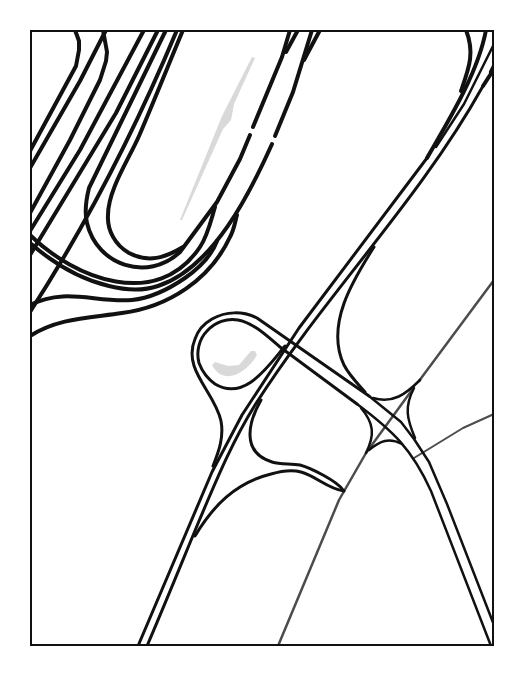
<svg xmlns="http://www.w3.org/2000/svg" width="524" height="676" font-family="'PT Sans Narrow',sans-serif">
<rect width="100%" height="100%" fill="#fff"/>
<g fill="#d9d9d9">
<path d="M 252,57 L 255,58 L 234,104 L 231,120 L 223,129 L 182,220 L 180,220 L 222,116 Z"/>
<path d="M 251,351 L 255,351 L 257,355 C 248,371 224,388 212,365 L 215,362 L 228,366 L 239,365 Z"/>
</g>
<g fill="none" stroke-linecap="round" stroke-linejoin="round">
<path stroke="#4c4c4c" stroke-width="2" d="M 414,458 L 463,428 L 494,414"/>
<g stroke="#4c4c4c" stroke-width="2.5">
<path d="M 419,381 L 494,280"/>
<path d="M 278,646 L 339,500 L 366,453 L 412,390"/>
</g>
<g stroke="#111" stroke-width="2.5">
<path d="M 490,72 L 494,64"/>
<path d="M 436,147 L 464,104 L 494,44"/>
<path d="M 414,388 C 404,407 407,419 415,438"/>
<path d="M 369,396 L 401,422 L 414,439 L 429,462 L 447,504 L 494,625"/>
<path d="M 373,398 C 393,404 406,394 420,380"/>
<path d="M 357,404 C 393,431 412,449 431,491 L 491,646"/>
<path d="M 361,408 C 374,423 375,435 366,453"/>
<path d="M 369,450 C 380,441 389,437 402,444"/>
</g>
<g stroke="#111" stroke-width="3">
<path d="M 285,346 C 269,365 245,402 215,384 C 208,379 202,371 199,363 C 196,352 199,339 207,331 C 215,322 227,318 238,320 C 254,323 268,337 280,347 C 306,366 331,385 357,404"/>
<path d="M 365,392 C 358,384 349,375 344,365 C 325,325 353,280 374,247"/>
<path d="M 261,400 C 249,421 240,452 272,462 C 281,465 291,463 300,465 C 311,468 337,481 343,490"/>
<path d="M 213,466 C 219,451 224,437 221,421 C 215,392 182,370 195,339 C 198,330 205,323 212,319 C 226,311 243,311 257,318 L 369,396"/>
<path d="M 195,536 C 213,506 235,483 271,474 C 281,471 291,469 301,472 C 316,476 328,489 344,491"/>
<path d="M 138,646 L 212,472 L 242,415 L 299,328 L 427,158"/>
<path d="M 147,646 C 165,604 182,562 199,521 C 216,481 232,442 255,405 C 325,295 419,201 483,86"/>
</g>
<g stroke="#111" stroke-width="4">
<path d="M 166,30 L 89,188 C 86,200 84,211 87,223 C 97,266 148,282 180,252 L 217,202 L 240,159 L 250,135"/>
<path d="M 183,30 C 168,66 154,101 139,136 C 129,159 108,190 108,215 C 107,230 115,245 129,253 C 148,263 165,258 183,247"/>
<path d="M 286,52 L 298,30"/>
<path d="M 304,60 L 320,30"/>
<path d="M 483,86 L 494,69"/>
<path d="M 461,91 C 469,68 475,53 466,30"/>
<path d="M 253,127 L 282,57 L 290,30"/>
<path d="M 275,136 L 293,92 L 312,30"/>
<path d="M 30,151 L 76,66 L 79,50 L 79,41 L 75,30"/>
<path d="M 427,158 C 449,120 478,73 486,30"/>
<path d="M 30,168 L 80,81 L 106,30"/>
<path d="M 30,213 L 70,140 L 100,80 L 106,61 L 107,52 L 103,30"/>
<path d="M 30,231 L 80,150 L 144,30"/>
<path d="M 30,235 C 75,279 157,311 200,247 C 208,235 211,220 215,207"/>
<path d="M 30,243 C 53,263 79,279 109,286 C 125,290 143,291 158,286 C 213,268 250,193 272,144"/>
<path d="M 30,255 L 116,113 L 158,30"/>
<path d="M 30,305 C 66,287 95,303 132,300 C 152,298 169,289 185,278 C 198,269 211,257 217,241"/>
<path d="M 30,312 C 88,222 136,128 177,30"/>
<path d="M 30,336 C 58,318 89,318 122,313 C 168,307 210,280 230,237 C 234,230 235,222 237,215"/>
</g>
</g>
<rect width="524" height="676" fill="none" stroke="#ffffff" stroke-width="62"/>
<rect x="31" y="31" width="462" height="614" fill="none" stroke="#111" stroke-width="2"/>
</svg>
